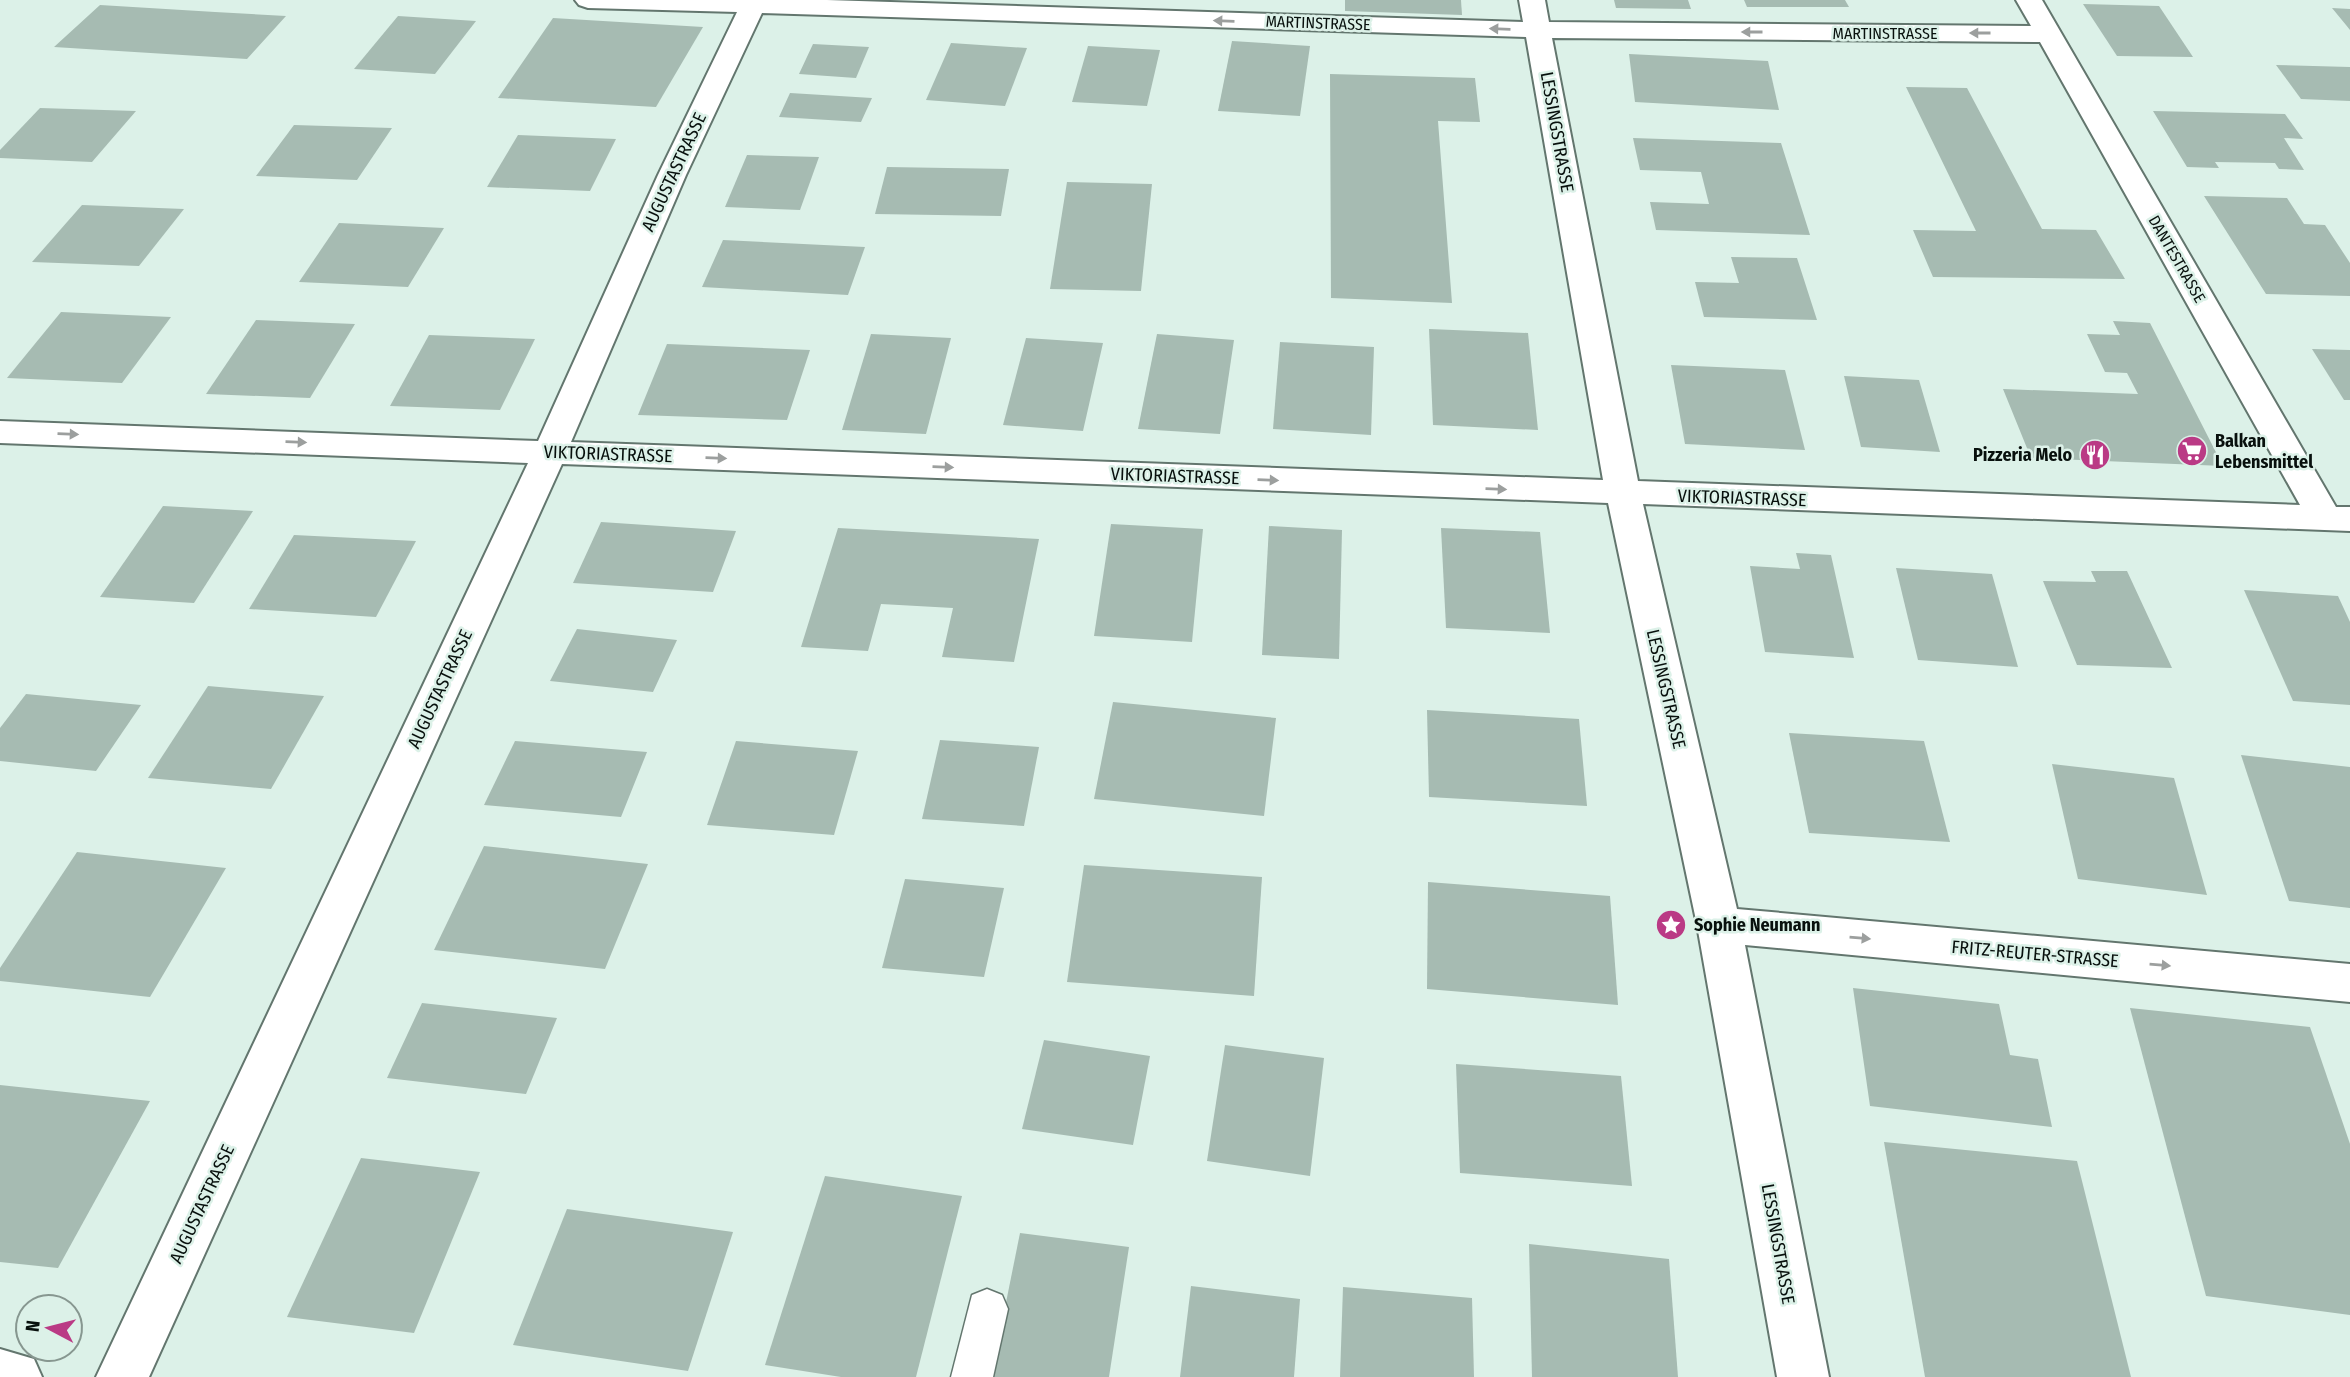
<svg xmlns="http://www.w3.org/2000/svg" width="2350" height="1377" font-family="'Fira Sans Condensed',sans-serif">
<rect width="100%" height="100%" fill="#dcf1e8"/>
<g fill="#a6bbb2">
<path d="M 1345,0 L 1461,0 L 1462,15 L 1345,11 Z"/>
<path d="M 1614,0 L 1688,0 L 1691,9 L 1616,8 Z"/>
<path d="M 1744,0 L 1845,0 L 1849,7 L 1747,7 Z"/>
<path d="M 2083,4 L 2159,6 L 2193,57 L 2117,56 Z"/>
<path d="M 100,5 L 215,12 L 286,16 L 247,59 L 54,47 Z"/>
<path d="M 2332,8 L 2350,9 L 2350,30 L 2346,25 Z"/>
<path d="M 398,16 L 476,21 L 435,74 L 354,69 Z"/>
<path d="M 553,18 L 703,27 L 656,107 L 498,98 Z"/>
<path d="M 1232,41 L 1310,46 L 1300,116 L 1218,111 Z"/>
<path d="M 951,43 L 1027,48 L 1005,106 L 926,100 Z"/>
<path d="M 813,44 L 869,47 L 856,78 L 799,74 Z"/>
<path d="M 1088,46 L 1160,50 L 1147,106 L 1072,102 Z"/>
<path d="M 1629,54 L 1768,61 L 1779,110 L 1635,102 Z"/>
<path d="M 2276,65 L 2350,67 L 2350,101 L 2301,99 Z"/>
<path d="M 1330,74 L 1475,78 L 1480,122 L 1438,121 L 1452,303 L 1331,298 Z"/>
<path d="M 1906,87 L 1967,88 L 2042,229 L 2096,230 L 2125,279 L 1933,277 L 1913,230 L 1976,231 Z"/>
<path d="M 790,93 L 872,98 L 861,122 L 779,117 Z"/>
<path d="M 40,108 L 136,111 L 92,162 L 0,158 L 0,150 Z"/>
<path d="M 2153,111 L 2285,114 L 2303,139 L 2284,138 L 2304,170 L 2279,169 L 2275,163 L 2215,162 L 2219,168 L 2187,167 Z"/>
<path d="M 294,125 L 392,128 L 357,180 L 256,176 Z"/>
<path d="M 518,135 L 616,139 L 590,191 L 487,187 Z"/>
<path d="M 1633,138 L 1781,143 L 1810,235 L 1656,230 L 1650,202 L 1709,204 L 1701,172 L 1640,170 Z"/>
<path d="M 747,155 L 819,157 L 800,210 L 725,207 Z"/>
<path d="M 887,167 L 1009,169 L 1001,216 L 875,214 Z"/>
<path d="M 1067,182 L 1152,184 L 1141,291 L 1050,289 Z"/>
<path d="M 2204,196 L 2287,198 L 2304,224 L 2325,225 L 2350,263 L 2350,296 L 2266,294 Z"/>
<path d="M 82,205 L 184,209 L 139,266 L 32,262 Z"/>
<path d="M 339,223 L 444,228 L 408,287 L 299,282 Z"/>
<path d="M 723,240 L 865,247 L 848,295 L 702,287 Z"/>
<path d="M 1731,257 L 1797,258 L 1817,320 L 1704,317 L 1695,282 L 1739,283 Z"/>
<path d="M 61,312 L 171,317 L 122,383 L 7,378 Z"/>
<path d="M 256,320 L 355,324 L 310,398 L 206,394 Z"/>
<path d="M 2113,321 L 2150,323 L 2223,466 L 2031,458 L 2003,389 L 2138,394 L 2127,373 L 2105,372 L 2087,334 L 2120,335 Z"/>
<path d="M 1429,329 L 1528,333 L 1538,430 L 1433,425 Z"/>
<path d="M 871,334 L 951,338 L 926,434 L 842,430 Z"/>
<path d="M 1157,334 L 1234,340 L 1220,434 L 1138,429 Z"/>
<path d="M 429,335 L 535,339 L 500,410 L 390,406 Z"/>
<path d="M 1026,338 L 1103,343 L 1083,431 L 1003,425 Z"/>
<path d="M 1280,342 L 1374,347 L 1371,435 L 1273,429 Z"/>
<path d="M 667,344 L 810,350 L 787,420 L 638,415 Z"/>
<path d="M 2312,349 L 2350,350 L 2350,400 L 2344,400 Z"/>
<path d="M 1671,365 L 1785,370 L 1805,450 L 1685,444 Z"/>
<path d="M 1844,376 L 1919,380 L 1940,452 L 1861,447 Z"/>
<path d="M 163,506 L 253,511 L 194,603 L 100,597 Z"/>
<path d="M 601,522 L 736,531 L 713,592 L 573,583 Z"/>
<path d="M 1111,524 L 1203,529 L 1192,642 L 1094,636 Z"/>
<path d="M 1269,526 L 1342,530 L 1339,659 L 1262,655 Z"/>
<path d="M 838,528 L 1039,539 L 1014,662 L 942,657 L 953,608 L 881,604 L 868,651 L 801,647 Z"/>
<path d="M 1441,528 L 1540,532 L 1550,633 L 1446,628 Z"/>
<path d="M 294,535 L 416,541 L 376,617 L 249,609 Z"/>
<path d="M 1796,553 L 1831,555 L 1854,658 L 1765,652 L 1750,566 L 1800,569 Z"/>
<path d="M 1896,568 L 1992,574 L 2018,667 L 1918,660 Z"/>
<path d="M 2091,571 L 2127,571 L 2172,668 L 2077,665 L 2043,581 L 2096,582 Z"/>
<path d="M 2244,590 L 2338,596 L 2350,622 L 2350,705 L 2293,701 Z"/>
<path d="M 577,629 L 677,640 L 653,692 L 550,681 Z"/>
<path d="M 208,686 L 324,696 L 271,789 L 148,778 Z"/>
<path d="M 26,694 L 141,705 L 96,771 L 0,761 L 0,728 Z"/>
<path d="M 1113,702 L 1276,718 L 1264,816 L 1094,799 Z"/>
<path d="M 1427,710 L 1579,719 L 1587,806 L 1429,797 Z"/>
<path d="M 1789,733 L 1924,741 L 1950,842 L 1809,833 Z"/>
<path d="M 940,740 L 1039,747 L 1024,826 L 922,819 Z"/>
<path d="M 515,741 L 647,752 L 621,817 L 484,805 Z"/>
<path d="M 736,741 L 858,751 L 834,835 L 707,825 Z"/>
<path d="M 2241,755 L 2350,767 L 2350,908 L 2289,901 Z"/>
<path d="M 2052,764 L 2174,778 L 2207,895 L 2078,879 Z"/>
<path d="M 484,846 L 648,864 L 605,969 L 434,950 Z"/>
<path d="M 77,852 L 226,868 L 150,997 L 0,981 L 0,968 Z"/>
<path d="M 1084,865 L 1262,877 L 1254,996 L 1067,982 Z"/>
<path d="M 905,879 L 1004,888 L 984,977 L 882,968 Z"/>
<path d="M 1428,882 L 1610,896 L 1618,1005 L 1427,989 Z"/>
<path d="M 1853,988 L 1999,1004 L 2010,1055 L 2038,1059 L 2052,1127 L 1870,1106 Z"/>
<path d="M 422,1003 L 557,1018 L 526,1094 L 387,1078 Z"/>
<path d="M 2130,1008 L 2310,1027 L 2350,1144 L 2350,1315 L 2206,1296 Z"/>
<path d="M 1044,1040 L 1150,1056 L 1133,1145 L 1022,1129 Z"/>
<path d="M 1225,1045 L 1324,1058 L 1310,1176 L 1207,1161 Z"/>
<path d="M 1456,1064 L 1621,1076 L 1632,1186 L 1460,1173 Z"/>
<path d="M 0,1085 L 150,1101 L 58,1268 L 0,1262 Z"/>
<path d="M 1884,1142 L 2077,1161 L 2131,1377 L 1925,1377 Z"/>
<path d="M 361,1158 L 480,1172 L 414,1333 L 287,1317 Z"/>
<path d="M 825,1176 L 962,1196 L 916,1377 L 841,1377 L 765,1365 Z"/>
<path d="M 567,1209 L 733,1232 L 688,1371 L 513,1345 Z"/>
<path d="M 1020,1233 L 1129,1247 L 1109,1377 L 991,1377 Z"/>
<path d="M 1529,1244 L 1669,1259 L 1678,1377 L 1532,1377 Z"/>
<path d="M 1191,1286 L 1300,1299 L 1294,1377 L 1180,1377 Z"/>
<path d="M 1343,1287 L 1472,1298 L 1474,1377 L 1340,1377 Z"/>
</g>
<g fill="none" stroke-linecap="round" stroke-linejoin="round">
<g stroke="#63766e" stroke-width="3">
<path id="service" d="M 987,1289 L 1002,1295 L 1008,1309 L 993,1377 L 951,1377 L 972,1295 Z"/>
</g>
<g stroke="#63766e" stroke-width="4">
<g id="minor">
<path d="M 575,0 L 827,0 L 1523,22 L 1519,0 L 1545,0 L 1549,22 L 2031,26 L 2016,0 L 2042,0 L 2336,507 L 2350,507 L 2350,531 L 1643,504 L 1737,909 L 2350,964 L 2350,1002 L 1745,945 L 1829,1377 L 1777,1377 L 1697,925 L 1608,503 L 562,464 L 149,1377 L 96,1377 L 528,463 L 0,443 L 0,421 L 538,441 L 658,175 L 737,12 L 588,8 L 579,5 ZM 762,13 L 1526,37 L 1603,480 L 571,442 L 686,175 ZM 1552,38 L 2040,42 L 2300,505 L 1638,481 Z"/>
<path d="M 0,1349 L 34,1359 L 42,1377 L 0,1377 Z"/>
</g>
</g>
<use href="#service" fill="#fff" fill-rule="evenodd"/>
<use href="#minor" fill="#fff" fill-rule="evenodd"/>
</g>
<defs><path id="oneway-solid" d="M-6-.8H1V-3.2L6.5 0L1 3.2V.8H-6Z" transform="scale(1.75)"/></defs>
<g fill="#9c9f9e">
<use href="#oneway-solid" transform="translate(1224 21) rotate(-178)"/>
<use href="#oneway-solid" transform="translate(1500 29) rotate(-178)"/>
<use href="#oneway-solid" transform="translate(1752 32) rotate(-180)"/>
<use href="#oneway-solid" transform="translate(1980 33) rotate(-180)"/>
<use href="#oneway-solid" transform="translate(68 434) rotate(2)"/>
<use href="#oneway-solid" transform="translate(296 442) rotate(2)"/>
<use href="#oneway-solid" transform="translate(716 458) rotate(2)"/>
<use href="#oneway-solid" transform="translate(943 467) rotate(2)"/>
<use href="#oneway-solid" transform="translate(1268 480) rotate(2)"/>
<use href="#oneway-solid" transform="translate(1496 489) rotate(2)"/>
<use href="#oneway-solid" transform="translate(1860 938) rotate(5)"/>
<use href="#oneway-solid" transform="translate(2160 965) rotate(5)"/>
</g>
<defs>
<g id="supermarket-disc" transform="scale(1.575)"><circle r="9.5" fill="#ba3a85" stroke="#dcf1e8"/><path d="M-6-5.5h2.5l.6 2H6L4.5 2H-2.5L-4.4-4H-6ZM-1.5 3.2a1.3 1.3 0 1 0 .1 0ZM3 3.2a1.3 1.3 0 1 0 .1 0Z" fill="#fff"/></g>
<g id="restaurant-disc" transform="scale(1.575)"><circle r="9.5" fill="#ba3a85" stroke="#dcf1e8"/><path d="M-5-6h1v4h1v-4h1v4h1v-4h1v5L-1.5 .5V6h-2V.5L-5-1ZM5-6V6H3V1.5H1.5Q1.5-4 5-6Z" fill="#fff"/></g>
<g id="sight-disc" transform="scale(1.575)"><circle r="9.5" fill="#ba3a85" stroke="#dcf1e8"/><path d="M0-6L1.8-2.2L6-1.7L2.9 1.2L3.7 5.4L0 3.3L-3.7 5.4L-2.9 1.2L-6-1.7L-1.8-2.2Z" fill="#fff"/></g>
</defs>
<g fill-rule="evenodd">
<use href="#supermarket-disc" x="2192" y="451"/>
<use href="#restaurant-disc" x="2095" y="455"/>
<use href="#sight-disc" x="1671" y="925"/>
</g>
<g text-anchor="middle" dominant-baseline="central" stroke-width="5" stroke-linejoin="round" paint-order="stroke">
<g font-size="16" fill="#08100d" stroke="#dcf1e8">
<text transform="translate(1318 23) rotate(2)">MARTINSTRASSE</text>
<text x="1885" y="33">MARTINSTRASSE</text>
<text transform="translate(2177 259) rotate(60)">DANTESTRASSE</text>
</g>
<g font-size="18" fill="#08100d" stroke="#dcf1e8">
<text transform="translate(1557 132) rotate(80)">LESSINGSTRASSE</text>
<text transform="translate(674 172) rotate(-65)">AUGUSTASTRASSE</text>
<text transform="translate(608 454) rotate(2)">VIKTORIASTRASSE</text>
<text transform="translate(1175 476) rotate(2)">VIKTORIASTRASSE</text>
<text transform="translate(1742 498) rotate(2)">VIKTORIASTRASSE</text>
<text transform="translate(440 689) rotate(-65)">AUGUSTASTRASSE</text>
<text transform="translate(1666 689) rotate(77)">LESSINGSTRASSE</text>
<text transform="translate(2035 954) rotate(5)">FRITZ-REUTER-STRASSE</text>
<text transform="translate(202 1204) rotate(-65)">AUGUSTASTRASSE</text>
<text transform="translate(1778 1244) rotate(80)">LESSINGSTRASSE</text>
</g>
<g font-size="18" font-weight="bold" fill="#08100d" stroke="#dcf1e8" text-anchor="start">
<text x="2215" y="441">Balkan<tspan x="2215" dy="21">Lebensmittel</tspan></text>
<text x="2072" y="455" text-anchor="end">Pizzeria Melo</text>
<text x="1694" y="925">Sophie Neumann</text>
</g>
</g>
<g transform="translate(49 1328) rotate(277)"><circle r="33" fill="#dcf1e8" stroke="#879790" stroke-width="2"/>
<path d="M0-5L12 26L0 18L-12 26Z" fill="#ba3a85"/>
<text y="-10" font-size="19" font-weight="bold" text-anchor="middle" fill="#08100d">N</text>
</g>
</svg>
